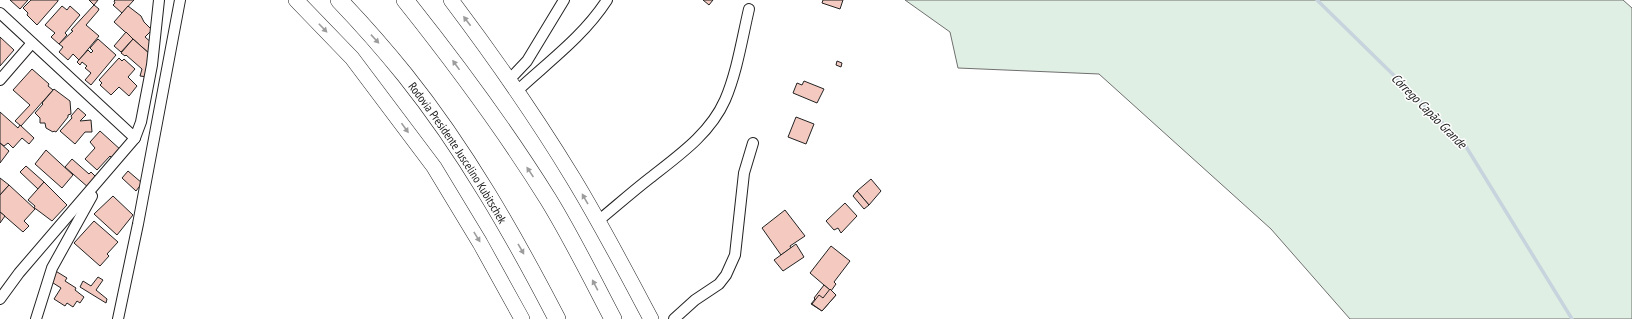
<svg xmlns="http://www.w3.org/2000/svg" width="1632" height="319" font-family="'PT Sans Narrow',sans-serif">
<rect width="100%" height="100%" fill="#fff"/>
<path fill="#e0efe3" stroke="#6f6f6f" d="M 905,0 L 1623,0 L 1632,8 L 1632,319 L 1350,319 L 1271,229 L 1099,74 L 958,68 L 950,32 Z"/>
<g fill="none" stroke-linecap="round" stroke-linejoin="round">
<path stroke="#c7d3dd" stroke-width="3.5" d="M 1317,0 L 1465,145 L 1572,319"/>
</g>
<g fill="#f3c9c0" stroke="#222">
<path d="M 10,0 L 28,0 L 20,9 Z"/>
<path d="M 31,0 L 58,0 L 58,1 L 37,25 L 27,15 L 28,13 L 23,8 Z"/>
<path d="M 89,0 L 98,0 L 94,5 Z"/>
<path d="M 115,0 L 134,0 L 122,13 L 113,5 L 115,3 L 114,1 Z"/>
<path d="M 703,0 L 713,0 L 709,5 Z"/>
<path d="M 823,0 L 843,0 L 840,9 L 822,3 Z"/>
<path d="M 94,5 L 99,9 L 98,11 L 86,25 L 99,36 L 79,60 L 73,54 L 68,60 L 59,52 L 63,47 L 59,44 L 73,31 L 71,30 Z"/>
<path d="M 62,6 L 67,10 L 70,6 L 80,15 L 65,33 L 67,35 L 59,44 L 51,37 L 55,33 L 45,25 Z"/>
<path d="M 128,6 L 141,16 L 144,22 L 152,30 L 145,37 L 153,44 L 151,55 L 114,22 Z"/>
<path d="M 126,32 L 133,39 L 121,52 L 114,46 Z"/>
<path d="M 0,37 L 14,50 L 0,66 Z"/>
<path d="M 98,39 L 116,55 L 91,85 L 85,80 L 91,73 L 85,68 L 87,66 L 82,62 L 80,65 L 77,62 L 88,50 L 91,53 L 93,51 L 90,48 Z"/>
<path d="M 133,39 L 151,55 L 147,61 L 150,64 L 148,77 L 140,76 L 142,69 L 126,55 L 125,56 L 121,53 Z"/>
<path d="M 119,58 L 122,61 L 124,59 L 135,69 L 128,77 L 137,86 L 129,96 L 119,87 L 111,95 L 100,85 L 102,83 L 99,80 Z"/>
<path d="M 837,61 L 842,63 L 841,67 L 836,65 Z"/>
<path d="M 32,69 L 49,84 L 48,86 L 53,90 L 21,126 L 15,121 L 30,105 L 13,90 Z"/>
<path d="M 804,81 L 824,89 L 817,103 L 793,93 L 797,83 L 802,85 Z"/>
<path d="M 54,89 L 70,101 L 71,114 L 68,115 L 68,117 L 56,132 L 54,131 L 53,132 L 46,128 L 45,123 L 40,123 L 40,118 L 35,113 L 43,104 L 42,103 Z"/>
<path d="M 78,108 L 86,115 L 80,121 L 91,120 L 92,132 L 85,132 L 75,144 L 60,131 L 72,118 L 71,116 Z"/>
<path d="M 0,112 L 18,128 L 20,125 L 34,138 L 29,144 L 22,138 L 13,148 L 8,143 L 4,146 L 0,143 Z"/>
<path d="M 796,117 L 814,124 L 806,144 L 788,137 Z"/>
<path d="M 100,131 L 122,151 L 114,160 L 110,156 L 97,170 L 85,159 L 95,148 L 90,142 Z"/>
<path d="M 0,143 L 9,151 L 0,163 Z"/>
<path d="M 46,150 L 73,175 L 62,188 L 35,164 Z"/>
<path d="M 72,159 L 89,174 L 91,172 L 97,178 L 89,188 L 65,167 Z"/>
<path d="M 26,166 L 44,182 L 38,189 L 20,172 Z"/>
<path d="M 128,171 L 142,183 L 136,191 L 122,178 Z"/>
<path d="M 0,178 L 9,185 L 0,195 Z"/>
<path d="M 871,179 L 881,191 L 869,205 L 857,191 Z"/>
<path d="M 44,182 L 67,205 L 52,221 L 36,209 L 34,208 L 35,206 L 28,200 Z"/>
<path d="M 9,185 L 35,209 L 24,221 L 29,226 L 23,232 L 0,212 L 0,195 Z"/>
<path d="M 857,191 L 869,205 L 864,209 L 853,196 Z"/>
<path d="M 113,196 L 133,215 L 117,235 L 94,214 Z"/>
<path d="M 845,203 L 857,216 L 841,233 L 838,228 L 834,230 L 826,221 Z"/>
<path d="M 785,210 L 805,236 L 790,246 L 791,248 L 781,255 L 762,228 Z"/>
<path d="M 0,212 L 5,216 L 0,223 Z"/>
<path d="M 94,221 L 118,242 L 107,254 L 109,256 L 100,266 L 74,243 Z"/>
<path d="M 796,244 L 804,257 L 783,271 L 774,260 Z"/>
<path d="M 831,246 L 850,261 L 834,282 L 836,284 L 831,291 L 810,273 Z"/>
<path d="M 54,270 L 67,278 L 65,281 L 76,288 L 75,290 L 84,297 L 80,303 L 77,301 L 73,307 L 67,303 L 65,306 L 54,299 L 61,288 L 50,281 Z"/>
<path d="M 98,277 L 103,280 L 96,290 L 107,299 L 106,303 L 80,287 L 83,281 L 91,286 Z"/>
<path d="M 824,285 L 836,295 L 822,311 L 811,304 L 815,299 L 814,298 Z"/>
<path d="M 830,289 L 836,295 L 822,311 L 812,304 L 819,295 L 823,298 Z"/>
</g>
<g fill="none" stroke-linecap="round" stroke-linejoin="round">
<g stroke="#222" stroke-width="12">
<g id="minor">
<path d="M 0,13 L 135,138"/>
<path d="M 0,80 L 32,43"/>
<path d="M 509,80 L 527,61 L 564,0"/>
<path d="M 517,91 C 548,62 583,37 607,0"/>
<path d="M 598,221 C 615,207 632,192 650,178 C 678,156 710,134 725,100 C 737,72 742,39 749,9"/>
<path d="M 0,299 L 19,273 L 135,138 L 141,122 L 152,65 L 159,0"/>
<path d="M 36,319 L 52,268 L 92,196"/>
<path d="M 118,319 L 138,224 L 180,0"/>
<path d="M 674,319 L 695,300 L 719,284 L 726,275 L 735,255 L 744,173 L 753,143"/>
</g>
</g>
<g stroke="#222" stroke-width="16">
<g id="secondary">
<path d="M 296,0 L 352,58 L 434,167 L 480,243 L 522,319"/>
<path d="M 451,0 C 494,57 536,117 573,178 C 601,224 626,272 651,319"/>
</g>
</g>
<g stroke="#222" stroke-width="18">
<g id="trunk">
<path id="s1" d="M 339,0 C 362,24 384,49 405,75 C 465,150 513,234 557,319"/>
<path d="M 405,0 C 456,64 505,130 548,199 C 572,238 592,279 613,319"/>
</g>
</g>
<use href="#minor" stroke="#fff" stroke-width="10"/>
<use href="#secondary" stroke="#fff" stroke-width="15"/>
<use href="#trunk" stroke="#fff" stroke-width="17"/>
</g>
<defs><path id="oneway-solid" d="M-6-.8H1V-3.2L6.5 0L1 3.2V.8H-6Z"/></defs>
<g fill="#9c9c9c">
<use href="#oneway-solid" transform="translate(467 21) rotate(-127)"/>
<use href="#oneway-solid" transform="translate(323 28) rotate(46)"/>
<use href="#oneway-solid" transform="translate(375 39) rotate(47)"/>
<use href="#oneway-solid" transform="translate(456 65) rotate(-126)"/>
<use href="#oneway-solid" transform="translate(405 128) rotate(54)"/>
<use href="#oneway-solid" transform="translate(530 172) rotate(-124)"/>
<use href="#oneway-solid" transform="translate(585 199) rotate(-120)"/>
<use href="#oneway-solid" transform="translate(477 237) rotate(58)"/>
<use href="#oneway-solid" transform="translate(521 249) rotate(60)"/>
<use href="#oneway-solid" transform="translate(595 285) rotate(-118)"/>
</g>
<g text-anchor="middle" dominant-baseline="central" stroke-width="3" stroke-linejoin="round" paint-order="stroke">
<g font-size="12" fill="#222" stroke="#fff">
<text stroke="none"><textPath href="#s1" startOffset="194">Rodovia Presidente Juscelino Kubitschek</textPath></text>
</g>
<g font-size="13" font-style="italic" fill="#222" stroke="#fff">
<text transform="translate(1429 111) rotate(45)">Córrego Capão Grande</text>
</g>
</g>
</svg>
